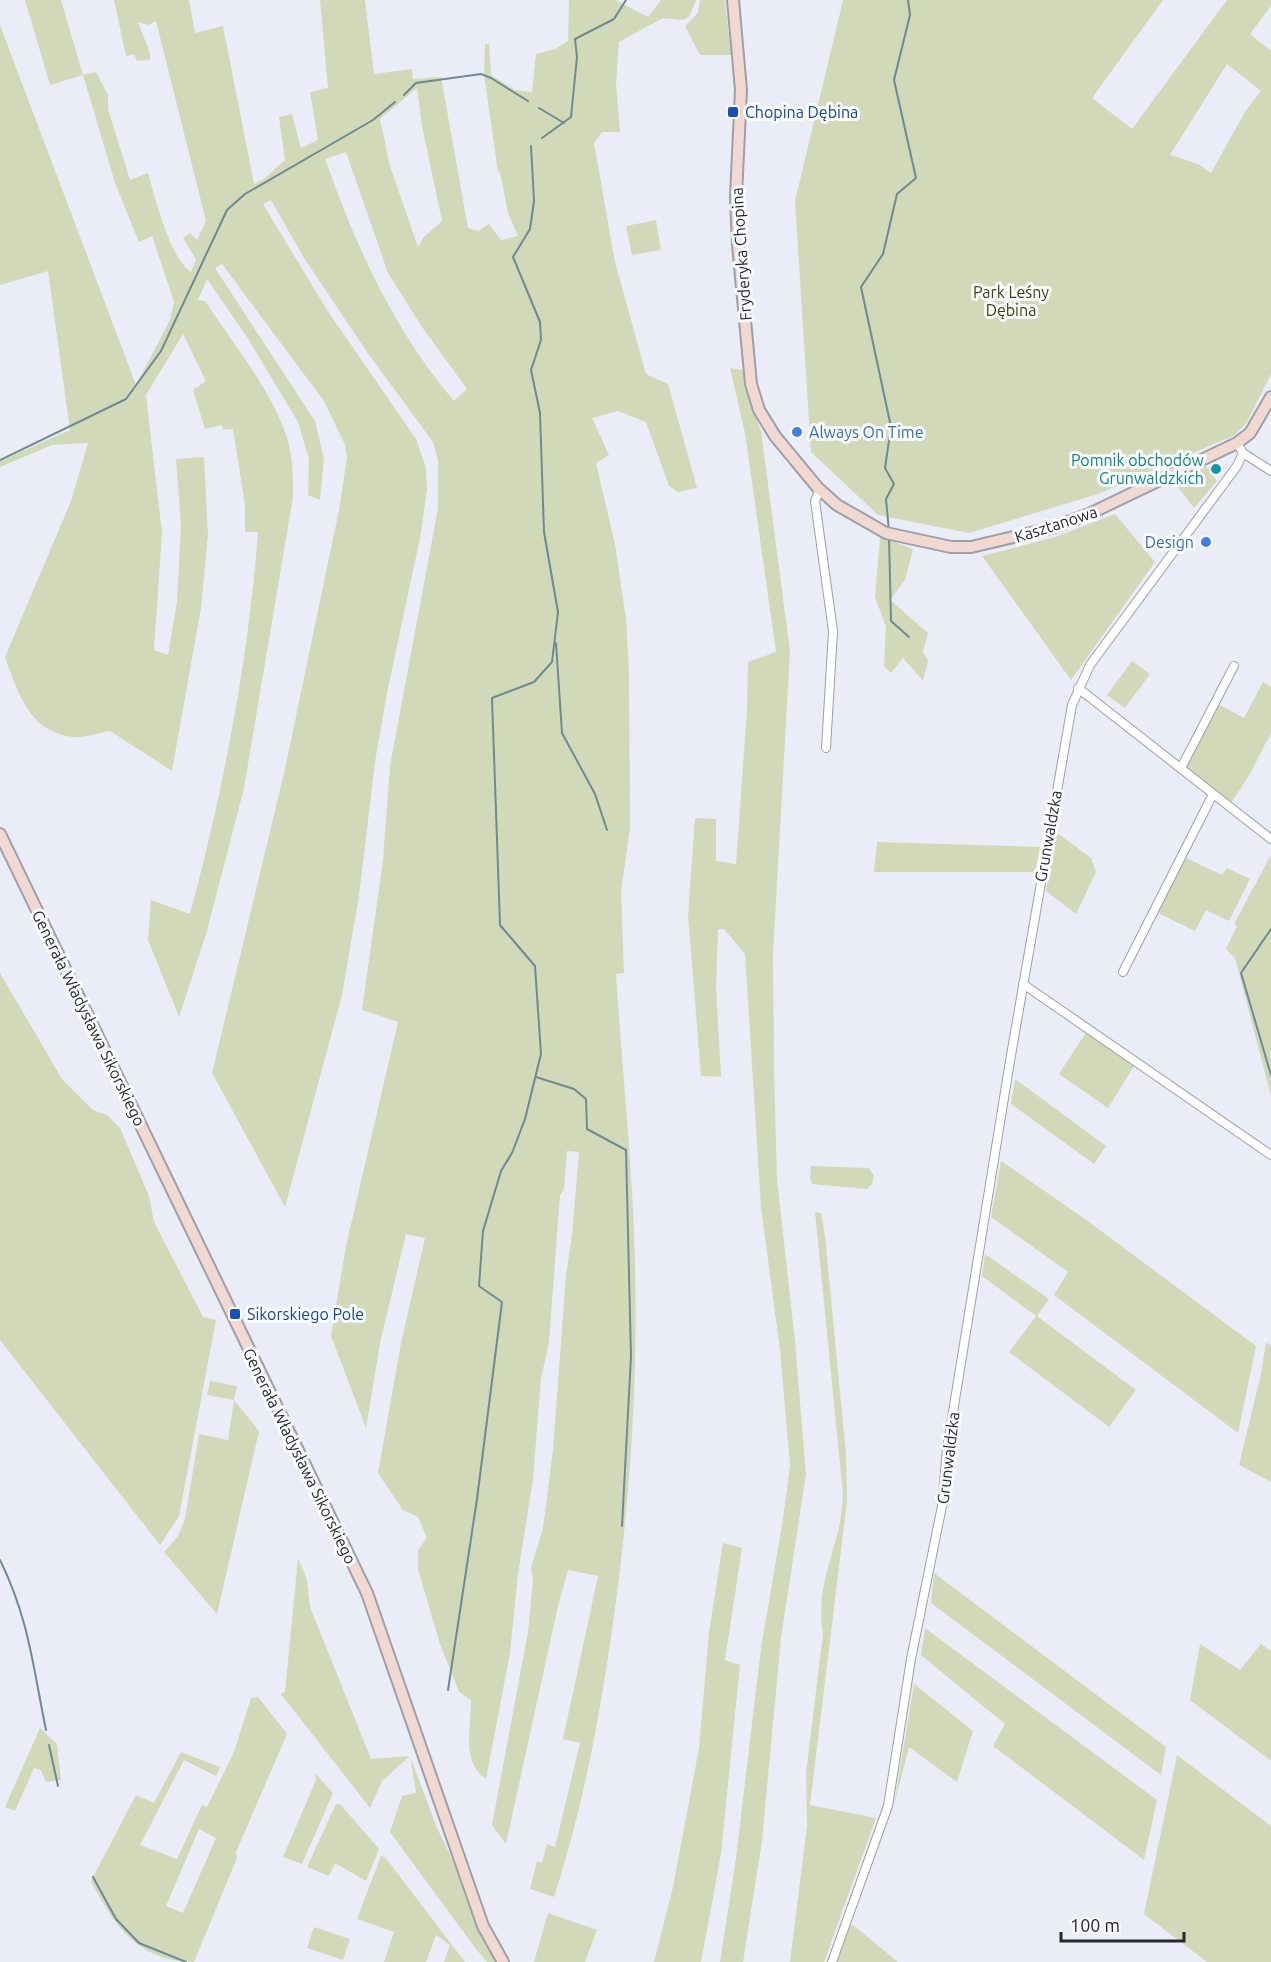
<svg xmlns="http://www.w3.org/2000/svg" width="1271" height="1962" font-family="Ubuntu,sans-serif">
<rect width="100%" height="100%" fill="#eaedf8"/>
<g fill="#d2d9b8" fill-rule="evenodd">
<path d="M 25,0 L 61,0 L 83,75 L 96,72 L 108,95 L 108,109 L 130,180 L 148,173 C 155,198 170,258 191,272 L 196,259 L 183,238 L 190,233 L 197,240 L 206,221 L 156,21 L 148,25 L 138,22 L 150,53 L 150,60 L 137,61 L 134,54 L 126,56 L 114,0 L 189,0 L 195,33 L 223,26 L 254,184 L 264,179 L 285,160 L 279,117 L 292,114 L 301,148 L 318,140 L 310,92 L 328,88 L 320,0 L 365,0 L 374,74 L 412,69 L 413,79 L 441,77 L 468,228 L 478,231 L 489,224 L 501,240 L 518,236 L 508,213 L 500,172 L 498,172 L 484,74 L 485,44 L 489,44 L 491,75 L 515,90 L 532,92 L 536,54 L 555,49 L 568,41 L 569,0 L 616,0 L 648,17 L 661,0 L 696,0 L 689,17 L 683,20 L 663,18 L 619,42 L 616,83 L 620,132 L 602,132 L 594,143 L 615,262 L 646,374 L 668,384 L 697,488 L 678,492 L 669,486 L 646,422 L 618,411 L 592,418 L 609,455 L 596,463 L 615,544 L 626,619 L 629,672 L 630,828 L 621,892 L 624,973 L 616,974 C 622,1071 633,1167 635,1264 C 638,1385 630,1503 613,1623 C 600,1716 583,1808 554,1897 L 530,1889 L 537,1861 L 542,1863 L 547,1844 L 555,1847 L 580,1743 L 563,1739 L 598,1576 L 568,1570 L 558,1606 L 506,1844 L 492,1825 L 528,1632 L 533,1579 L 531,1568 L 543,1528 L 553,1449 L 566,1275 L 572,1235 L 579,1152 L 567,1151 L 564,1189 L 560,1195 L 549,1342 L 541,1378 L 533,1479 L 518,1574 L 510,1653 L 486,1779 C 461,1761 471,1727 471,1700 L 459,1692 L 440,1644 L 418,1569 L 418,1550 L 427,1538 L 418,1517 L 403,1510 L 378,1473 L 401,1343 L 425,1238 L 406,1234 L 380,1343 L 366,1428 L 331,1336 L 346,1246 L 398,1022 L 362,1010 L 383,860 L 390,766 L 438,508 L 438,460 L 433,442 L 367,352 L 304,258 L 271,200 L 263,204 L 327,310 L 416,439 L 426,468 L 427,489 L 421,533 L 387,693 L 375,762 L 359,896 L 342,995 L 285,1207 L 212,1073 L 285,769 L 339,510 L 347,457 L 345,445 L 324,401 L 222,264 L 215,268 L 315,421 L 324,459 L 320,500 L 308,495 L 309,459 L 298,422 L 247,337 L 207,279 L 198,300 L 205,301 C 231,341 269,387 285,432 C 293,452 293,476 293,497 L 244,788 L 207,931 L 179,1017 L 148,940 L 151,900 L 190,914 C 224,787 248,662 258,532 L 245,532 L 245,505 L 233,429 L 223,430 L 222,425 L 205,429 L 193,390 L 206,381 L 183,334 L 146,395 L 162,533 L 154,650 L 168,655 L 177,601 L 181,526 L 176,459 L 204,457 L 208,535 L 201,608 L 172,771 L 110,731 C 98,733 84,738 73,737 C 29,732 18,693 5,657 L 71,501 L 88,443 L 52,445 L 0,467 L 0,461 L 70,430 L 48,271 L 0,285 L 0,25 L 136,385 L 170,320 L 174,302 L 152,236 L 139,242 L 115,183 L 83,75 L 50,85 ZM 417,88 L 422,126 L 442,221 L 423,238 L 418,247 L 390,166 L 380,119 ZM 346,152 L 388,273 L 422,327 L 467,389 L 454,401 C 394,331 356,246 325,159 Z"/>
<path d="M 700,0 L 725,0 L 731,55 L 700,55 L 685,26 L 698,13 Z"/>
<path d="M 843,0 L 1163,0 L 1092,98 L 1132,129 L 1227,0 L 1271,0 L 1271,6 L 1250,34 L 1271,51 L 1271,374 L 1247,422 L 1235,435 L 1098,494 L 969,533 L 878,515 L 811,452 L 795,201 ZM 1227,64 L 1261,91 L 1246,110 L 1211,173 L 1198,164 L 1170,155 Z"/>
<path d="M 656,220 L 661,250 L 632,255 L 626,226 Z"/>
<path d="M 730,368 L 743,370 L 747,396 L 761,431 L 790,651 L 773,954 L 774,1069 L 777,1179 L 795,1341 L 806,1474 L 781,1638 L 762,1841 L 743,1962 L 720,1962 L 736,1858 L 761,1648 L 783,1519 L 790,1465 L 780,1350 L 761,1207 L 745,954 L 724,929 L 718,929 L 716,987 L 721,1077 L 701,1076 L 688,915 L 695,818 L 716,819 L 716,861 L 736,864 L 747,710 L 748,662 L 776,652 L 745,433 Z"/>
<path d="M 1206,466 L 1217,481 L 1194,508 L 1175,483 Z"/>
<path d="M 1115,514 L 1155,562 L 1071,680 L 982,556 L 1055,537 Z"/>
<path d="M 880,537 L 913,549 L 905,580 L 890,600 L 928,633 L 923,652 L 928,661 L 923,681 L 903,658 L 891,673 L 884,666 L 886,627 L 875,597 Z"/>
<path d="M 1132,661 L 1150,674 L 1125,708 L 1107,695 Z"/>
<path d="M 1263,682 L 1271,687 L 1271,733 L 1250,774 L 1231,803 L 1185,767 L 1216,703 L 1244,718 Z"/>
<path d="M 1056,832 L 1091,858 L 1096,872 L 1076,914 L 1046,891 Z"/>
<path d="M 877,842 L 1040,847 L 1035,872 L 874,872 Z"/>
<path d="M 1271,855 L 1271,1096 L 1235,958 L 1226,949 L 1237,926 L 1234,924 Z"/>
<path d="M 1184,857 L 1222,875 L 1227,868 L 1250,879 L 1229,921 L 1206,910 L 1195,931 L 1156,912 Z"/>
<path d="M 0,973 L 62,1079 L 93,1110 L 107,1115 L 120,1128 L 149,1196 L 154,1222 L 203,1317 L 216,1320 L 179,1516 L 160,1545 L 0,1340 Z"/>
<path d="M 1087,1031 L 1136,1063 L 1108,1108 L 1059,1074 Z"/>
<path d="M 1015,1079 L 1106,1146 L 1094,1164 L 1011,1104 Z"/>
<path d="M 1001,1161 L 1085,1219 L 1256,1346 L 1238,1433 L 1054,1295 L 1068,1272 L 991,1217 Z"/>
<path d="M 811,1166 L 869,1168 L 874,1176 L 872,1184 L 867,1189 L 812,1184 L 810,1179 Z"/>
<path d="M 815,1212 L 821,1213 L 825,1236 L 846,1454 L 847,1501 L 810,1805 L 876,1818 L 824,1962 L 790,1962 L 807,1826 L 806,1773 L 823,1634 C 817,1595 828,1568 838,1532 C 841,1520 842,1506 843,1494 Z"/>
<path d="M 985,1254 L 1049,1299 L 1037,1316 L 1136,1390 L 1109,1427 L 1009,1352 L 1036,1316 L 982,1276 Z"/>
<path d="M 1266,1342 L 1271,1346 L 1271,1482 L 1239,1465 L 1261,1374 Z"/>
<path d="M 210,1381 L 237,1386 L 234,1400 L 259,1431 L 217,1614 L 164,1552 L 178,1536 L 185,1519 L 199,1434 L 228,1440 L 234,1400 L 207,1395 Z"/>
<path d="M 723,1543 L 742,1548 L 725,1660 L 740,1665 L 721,1854 L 701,1962 L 654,1962 L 673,1887 L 699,1748 L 709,1632 Z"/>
<path d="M 298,1558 L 307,1580 L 310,1607 L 371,1759 L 410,1756 L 437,1828 L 467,1890 L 489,1948 L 498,1962 L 487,1962 L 476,1949 L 390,1832 L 402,1796 L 416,1793 L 410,1756 L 382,1781 L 370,1808 L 281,1694 L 285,1692 Z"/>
<path d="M 934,1573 L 1166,1747 L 1161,1775 L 931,1603 Z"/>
<path d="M 925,1628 L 1157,1800 L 1144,1860 L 993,1746 L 1005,1724 L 921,1655 Z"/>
<path d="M 1200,1644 L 1240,1670 L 1261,1644 L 1271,1651 L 1271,1761 L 1190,1700 Z"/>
<path d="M 914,1684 L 973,1731 L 957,1782 L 909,1747 L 894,1805 Z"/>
<path d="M 258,1697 L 287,1734 L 236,1852 L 237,1858 L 194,1962 C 139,1962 114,1926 91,1881 L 136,1795 L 154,1803 L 181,1752 L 220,1767 L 216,1776 L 184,1760 L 140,1845 L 177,1859 L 202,1805 L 207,1807 L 234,1752 L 251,1698 ZM 199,1829 L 216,1838 L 183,1913 L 166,1906 Z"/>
<path d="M 40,1728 L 57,1744 L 61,1780 L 46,1782 L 41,1770 L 34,1768 L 15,1811 L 5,1807 Z"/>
<path d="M 1177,1755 L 1271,1826 L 1271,1962 L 1207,1962 L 1144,1914 Z"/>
<path d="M 315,1773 L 333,1793 L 302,1864 L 283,1857 L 316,1780 Z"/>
<path d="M 336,1804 L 340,1804 L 379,1849 L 366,1881 L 335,1863 L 329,1876 L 307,1867 Z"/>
<path d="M 381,1856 L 385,1857 L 465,1962 L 444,1962 L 450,1945 L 436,1935 L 426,1962 L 384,1962 L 394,1932 L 357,1919 Z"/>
<path d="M 548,1913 L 597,1930 L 585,1962 L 534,1962 Z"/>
<path d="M 850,1925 L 853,1925 L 898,1962 L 836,1962 Z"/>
<path d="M 314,1927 L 350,1939 L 343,1960 L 307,1948 Z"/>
</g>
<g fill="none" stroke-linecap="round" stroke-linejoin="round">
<g stroke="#6c8b93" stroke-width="2">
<path d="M 404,95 L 416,83 L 481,74 L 491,78 L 528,101"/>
<path d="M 539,108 L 564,123"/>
<path d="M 542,138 L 571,117 L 577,57 L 575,39 L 614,19 L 626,0"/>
<path d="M 0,460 L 126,399 L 161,351 L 227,210 L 245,194 L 373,120 L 395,102"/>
<path d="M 889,531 L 886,499 L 894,484 L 885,468 L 891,427 L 861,287 L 883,254 L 897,194 L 916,178 L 894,80 L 910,15 L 908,0"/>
<path d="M 889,537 L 891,621 L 909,637"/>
<path d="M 556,643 L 562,733 L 595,794 L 607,830"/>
<path d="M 1271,929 L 1241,973 L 1271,1075"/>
<path d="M 536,1077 L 574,1089 L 586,1099 L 587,1129 L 626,1150 L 631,1356 L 622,1526"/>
<path d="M 0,1560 C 29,1619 33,1667 46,1730"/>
<path d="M 448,1690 L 477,1499 L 502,1302 L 479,1286 L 483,1231 L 501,1171 L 512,1153 L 525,1119 L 541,1054 L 535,966 L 500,925 L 492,698 L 534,682 L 552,662 L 558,612 L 544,532 L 540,413 L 531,370 L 541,340 L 540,322 L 513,257 L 530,229 L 534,201 L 531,146"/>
<path d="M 49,1745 L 58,1786"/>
<path d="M 93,1877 L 116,1919 L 139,1943 L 186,1962"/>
</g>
<g stroke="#9d9fa9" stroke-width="10">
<g id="street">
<path d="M 1243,453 L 1271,471"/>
<path d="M 820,489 L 815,501 L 833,631 L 826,748"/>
<path d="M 1078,688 L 1271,839"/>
<path d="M 1181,768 L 1234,666"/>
<path d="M 1123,972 L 1213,794"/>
<path d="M 1023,984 L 1271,1155"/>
<path d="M 832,1962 L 888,1806 L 911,1659 L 942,1506 L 947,1449 L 1010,1061 L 1072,705 L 1090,665 L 1237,466 L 1243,453 L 1237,443"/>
</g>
</g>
<g stroke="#9d9fa9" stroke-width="14">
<g id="secondary">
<path d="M 733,0 L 741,90 L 736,196 L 738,245 L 751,384 L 759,410 L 775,436 L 818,488 L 837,505 L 886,533 L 951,547 L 971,547 L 1052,528 L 1089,514 L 1237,443 L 1250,433 L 1271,397"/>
<path d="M 0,834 L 367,1593 L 483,1926 L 503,1962"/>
</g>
</g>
<use href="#street" stroke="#fff" stroke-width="8"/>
<use href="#secondary" stroke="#f1d9d2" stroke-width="10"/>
</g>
<g fill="#1a4fb4" stroke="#f9fbff" stroke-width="2">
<rect x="727" y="106" width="12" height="12" rx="3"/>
<rect x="229" y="1308" width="12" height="12" rx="3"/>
</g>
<g fill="#3f7fe0" stroke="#f9fbff" stroke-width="2">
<circle cx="797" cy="432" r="6"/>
<circle cx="1206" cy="542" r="6"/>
</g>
<circle fill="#0f9aa8" stroke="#f9fbff" stroke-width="2" cx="1216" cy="469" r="6"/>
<g text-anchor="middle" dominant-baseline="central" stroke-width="6" stroke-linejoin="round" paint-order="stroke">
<g font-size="16" fill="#164399" stroke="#f9fbff" text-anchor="start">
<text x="745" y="112">Chopina Dębina</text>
<text x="247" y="1314">Sikorskiego Pole</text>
</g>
<g font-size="16" fill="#27282c" stroke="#f9fbff">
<text transform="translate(741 254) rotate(-94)">Fryderyka Chopina</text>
<text transform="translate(1056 524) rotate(-18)">Kasztanowa</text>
<text transform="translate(1048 836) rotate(-80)">Grunwaldzka</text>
<text transform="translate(89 1018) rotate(64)">Generała Władysława Sikorskiego</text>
<text transform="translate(300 1456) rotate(64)">Generała Władysława Sikorskiego</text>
<text transform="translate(948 1458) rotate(-83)">Grunwaldzka</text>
</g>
<g font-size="16" fill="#3b4307" stroke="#f9fbff">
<text x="1011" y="292">Park Leśny<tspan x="1011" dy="18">Dębina</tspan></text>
</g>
<g font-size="16" fill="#366cbe" stroke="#f9fbff" text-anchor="start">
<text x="809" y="432">Always On Time</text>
<text x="1194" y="542" text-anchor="end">Design</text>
</g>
<g font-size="16" fill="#0d838f" stroke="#f9fbff" text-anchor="end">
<text x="1204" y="460">Pomnik obchodów<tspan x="1204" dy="18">Grunwaldzkich</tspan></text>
</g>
</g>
<path d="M1061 1932v9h123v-9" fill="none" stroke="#27282c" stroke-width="3"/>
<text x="1070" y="1932" font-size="18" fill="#27282c" stroke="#f9fbff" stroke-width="4.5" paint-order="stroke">100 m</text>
</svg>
